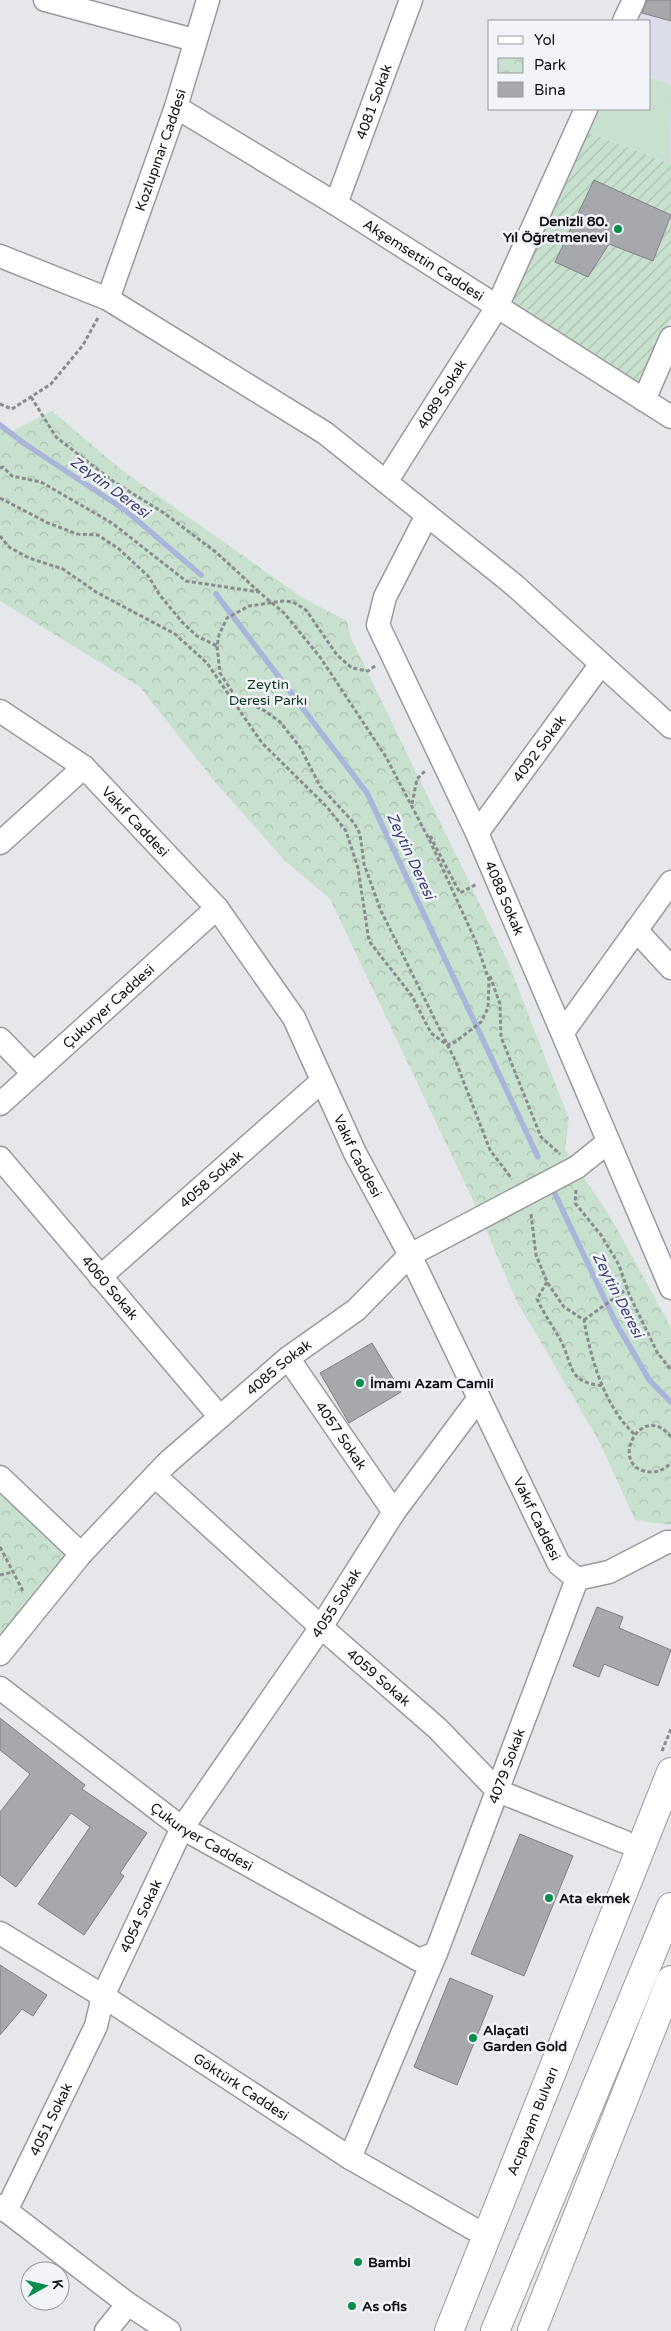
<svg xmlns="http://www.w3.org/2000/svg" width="671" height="2331" font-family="'Varela Round',sans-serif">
<defs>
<pattern id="park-crowns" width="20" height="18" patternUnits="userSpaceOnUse" patternTransform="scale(1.25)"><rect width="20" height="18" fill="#c8e1ce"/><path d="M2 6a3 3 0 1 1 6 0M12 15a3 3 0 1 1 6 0" fill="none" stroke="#abc0b0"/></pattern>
<pattern id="garden-furrows" width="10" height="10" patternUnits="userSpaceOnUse" patternTransform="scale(1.25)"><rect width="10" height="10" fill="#c8e1ce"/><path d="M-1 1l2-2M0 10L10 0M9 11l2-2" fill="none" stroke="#abc0b0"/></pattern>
</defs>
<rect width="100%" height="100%" fill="#e6e7eb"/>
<path fill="#dbdeea" d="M 634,0 L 671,0 L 671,164 L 579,128 L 650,109 L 650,21 L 625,21 Z"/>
<g fill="url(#park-crowns)">
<path d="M 52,411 L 123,471 L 303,598 L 347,621 L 351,638 L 508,962 L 569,1119 L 565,1149 L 611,1218 L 671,1327 L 671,1525 L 635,1520 L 599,1441 L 516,1300 L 478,1211 L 330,899 L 284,860 L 216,783 L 140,687 L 0,601 L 0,424 L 12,431 Z"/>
<path d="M 0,1485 L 72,1556 L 0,1643 Z"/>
</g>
<path fill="url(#garden-furrows)" d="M 582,130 L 671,164 L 671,318 L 642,387 L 504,306 Z"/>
<path fill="#c8e1ce" d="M 650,78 L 671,85 L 670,163 L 582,130 L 589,109 L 650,109 Z"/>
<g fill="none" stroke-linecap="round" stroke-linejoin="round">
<g stroke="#abb4da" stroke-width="5.5">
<path d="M 0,425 L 25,444 L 125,510 L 201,575"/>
<path d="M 216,594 L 367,793 L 538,1157"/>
<path d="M 554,1192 L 616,1323 L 650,1381 L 671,1402"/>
</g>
</g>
<g fill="#a7a8ac" stroke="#7f8084">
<path d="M 647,0 L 671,0 L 671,21 L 642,13 Z"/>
<path d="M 594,180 L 671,215 L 653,261 L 609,244 L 588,277 L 555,262 Z"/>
<path d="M 372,1343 L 401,1392 L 349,1423 L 320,1373 Z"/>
<path d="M 597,1607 L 623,1617 L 619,1628 L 671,1650 L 658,1686 L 604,1664 L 599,1677 L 573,1666 Z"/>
<path d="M 0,1718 L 85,1785 L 82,1789 L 147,1833 L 120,1873 L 124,1876 L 84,1935 L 38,1904 L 90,1827 L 71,1813 L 16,1887 L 0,1875 L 0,1812 L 30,1774 L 0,1750 Z"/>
<path d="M 520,1834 L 573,1856 L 524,1976 L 471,1954 Z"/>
<path d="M 0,1965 L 47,1995 L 33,2016 L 22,2009 L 0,2035 Z"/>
<path d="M 450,1978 L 493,1996 L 457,2085 L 414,2067 Z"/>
</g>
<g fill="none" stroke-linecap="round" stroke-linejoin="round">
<g stroke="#999a9e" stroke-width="25">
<g id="minor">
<path d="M 45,0 L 194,40"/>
<path d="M 624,21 L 634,0"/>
<path id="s1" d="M 176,107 L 336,204 L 671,417"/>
<path id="s2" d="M 336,204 L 411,0"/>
<path d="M 0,256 L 108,299 L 325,433 L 513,584 L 671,727"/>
<path id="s3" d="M 108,299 L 176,107 L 208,0"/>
<path d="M 644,400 L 671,338"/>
<path id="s4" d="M 386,482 L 497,307 L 586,109"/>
<path id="s5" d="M 427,515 L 385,597 L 378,625 L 477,833 L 671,1288"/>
<path id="s6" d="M 0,711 L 84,767 L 217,908 L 294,1018 L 355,1153 L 410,1255 L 559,1564 L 577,1579 L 609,1572 L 667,1542 L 671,1542"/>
<path id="s7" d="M 477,833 L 601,664"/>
<path d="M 0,843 L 84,767"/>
<path d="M 636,930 L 671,968"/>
<path d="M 563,1032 L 671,882"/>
<path d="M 0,1039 L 33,1073"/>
<path id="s8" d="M 0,1104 L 217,908"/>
<path id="s9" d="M 0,1158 L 220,1417"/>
<path id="s10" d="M 100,1277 L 322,1081"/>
<path id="s11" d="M 288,1358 L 394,1512"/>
<path id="s12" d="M 155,1476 L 321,1627 L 437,1728 L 498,1791 L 625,1842"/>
<path d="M 0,1477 L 81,1554"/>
<path id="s13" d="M 0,1654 L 81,1554 L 167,1463 L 288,1358 L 356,1310 L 410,1255 L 577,1167 L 608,1142"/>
<path id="s14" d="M 0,1688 L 182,1828 L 419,1960 L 436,1953 L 577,1579"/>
<path id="s15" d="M 0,1933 L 103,1996 L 350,2158 L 472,2228 L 487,2234"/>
<path d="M 350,2158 L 436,1953"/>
<path d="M 0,2206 L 128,2304 L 169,2331"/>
<path id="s16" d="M 6,2211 L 96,2026 L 103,1996 L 182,1828 L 321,1627 L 394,1512 L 479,1398"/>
<path d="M 106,2331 L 128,2304"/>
</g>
</g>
<g stroke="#999a9e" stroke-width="30">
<g id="major">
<path id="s17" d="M 449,2331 L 671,1772"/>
<path d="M 495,2331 L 671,1907"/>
<path d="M 532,2331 L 671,1980"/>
</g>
</g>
<g stroke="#8a8b8e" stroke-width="3" stroke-dasharray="4 2.5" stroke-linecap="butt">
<path d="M 31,397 L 56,437 L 114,482 L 164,513 L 217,553 L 258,591"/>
<path d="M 0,404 L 12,409 L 51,384 L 83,345 L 99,316"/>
<path d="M 0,468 L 3,467 L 12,476 L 41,482 L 112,523 L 186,581 L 259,592 L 284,613 L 320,657 L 386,757 L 430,841 L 476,942 L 489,980 L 488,1008 L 481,1022 L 455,1042 L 447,1045 L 431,1033 L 412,996 L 369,941 L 358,868 L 346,831 L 327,807 L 262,743 L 207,663 L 175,634 L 96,592 L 63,569 L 29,558 L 9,547 L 0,536"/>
<path d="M 0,498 L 48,523 L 77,534 L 98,535 L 119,549 L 149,577 L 159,594 L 182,622 L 197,636 L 217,646"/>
<path d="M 375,666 L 368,671 L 352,668 L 337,655 L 306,610 L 293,602 L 283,601 L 249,606 L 227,618 L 219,635 L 217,646 L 220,673 L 235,696 L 265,711 L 280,722 L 300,747 L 320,786 L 354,823 L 360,834 L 364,864 L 381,911 L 456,1062 L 490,1150 L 512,1179"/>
<path d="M 412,804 L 417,779 L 426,770"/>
<path d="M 430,836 L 460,893 L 477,884"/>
<path d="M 490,976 L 500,1004 L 501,1037 L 541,1137 L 560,1154"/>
<path d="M 576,1190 L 575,1203 L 601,1235 L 619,1265 L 629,1294 L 657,1352 L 671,1370"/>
<path d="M 531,1214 L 536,1255 L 547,1282 L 564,1307 L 584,1320 C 591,1360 604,1405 634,1434"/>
<path d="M 547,1282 L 537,1299 C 544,1314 554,1328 562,1343 C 574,1369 568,1382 604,1386"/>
<path d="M 584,1320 L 627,1289"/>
<path d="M 671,1437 C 640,1398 606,1470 651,1472 C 660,1472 667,1468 671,1462"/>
<path d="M 0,1547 L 24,1593"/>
<path d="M 0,1575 L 13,1572"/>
<path d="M 662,1751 L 671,1729"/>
</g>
<use href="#minor" stroke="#fff" stroke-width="22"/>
<use href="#major" stroke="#fff" stroke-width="28"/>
</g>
<g fill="#088e4b" stroke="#f3f4f9" stroke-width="2">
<circle cx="618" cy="229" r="5"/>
<circle cx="360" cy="1383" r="5"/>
<circle cx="549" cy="1898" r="5"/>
<circle cx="473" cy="2038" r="5"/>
<circle cx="358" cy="2262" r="5"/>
<circle cx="352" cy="2306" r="5"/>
</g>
<g text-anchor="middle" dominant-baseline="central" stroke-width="5" stroke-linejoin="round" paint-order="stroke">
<g font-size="14" fill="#101112" stroke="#f3f4f9">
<text stroke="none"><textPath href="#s2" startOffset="109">4081 Sokak</textPath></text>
<text stroke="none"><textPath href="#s3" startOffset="158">Kozlupınar Caddesi</textPath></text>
<text stroke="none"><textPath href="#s1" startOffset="291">Akşemsettin Caddesi</textPath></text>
<text stroke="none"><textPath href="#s4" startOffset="104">4089 Sokak</textPath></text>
<text stroke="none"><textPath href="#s7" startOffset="105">4092 Sokak</textPath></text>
<text stroke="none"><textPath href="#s6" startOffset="176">Vakıf Caddesi</textPath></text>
<text stroke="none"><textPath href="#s5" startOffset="422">4088 Sokak</textPath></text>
<text stroke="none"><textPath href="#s8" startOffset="146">Çukuryer Caddesi</textPath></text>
<text stroke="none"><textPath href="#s6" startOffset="581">Vakıf Caddesi</textPath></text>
<text stroke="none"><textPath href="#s10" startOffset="148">4058 Sokak</textPath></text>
<text stroke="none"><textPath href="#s9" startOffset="170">4060 Sokak</textPath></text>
<text stroke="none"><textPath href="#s13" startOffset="401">4085 Sokak</textPath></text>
<text stroke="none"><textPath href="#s11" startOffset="94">4057 Sokak</textPath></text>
<text stroke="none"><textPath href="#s6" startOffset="986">Vakıf Caddesi</textPath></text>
<text stroke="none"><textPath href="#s16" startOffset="695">4055 Sokak</textPath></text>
<text stroke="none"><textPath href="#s12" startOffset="301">4059 Sokak</textPath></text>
<text stroke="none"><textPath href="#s14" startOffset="719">4079 Sokak</textPath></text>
<text stroke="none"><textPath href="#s14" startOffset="251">Çukuryer Caddesi</textPath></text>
<text stroke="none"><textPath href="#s16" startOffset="325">4054 Sokak</textPath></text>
<text stroke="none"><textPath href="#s15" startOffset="286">Göktürk Caddesi</textPath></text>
<text stroke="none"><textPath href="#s16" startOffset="102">4051 Sokak</textPath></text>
<text stroke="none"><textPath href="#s17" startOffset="226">Acıpayam Bulvarı</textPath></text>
</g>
<g font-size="14" font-weight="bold" fill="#101112" stroke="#f3f4f9" text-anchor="start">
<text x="608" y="221" text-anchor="end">Denizli 80.<tspan x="608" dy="16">Yıl Öğretmenevi</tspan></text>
<text x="370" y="1383">İmamı Azam Camii</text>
<text x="559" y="1898">Ata ekmek</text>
<text x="483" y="2030">Alaçati<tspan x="483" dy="16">Garden Gold</tspan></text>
<text x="368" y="2262">Bambi</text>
<text x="362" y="2306">As ofis</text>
</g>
<g font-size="14" fill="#0d3a1f" stroke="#f3f4f9">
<text x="268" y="684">Zeytin<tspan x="268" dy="16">Deresi Parkı</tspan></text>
</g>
<g font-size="15" font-style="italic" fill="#394174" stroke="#f3f4f9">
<text transform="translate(110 487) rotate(36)">Zeytin Deresi</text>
<text transform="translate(411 856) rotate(65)">Zeytin Deresi</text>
<text transform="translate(618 1295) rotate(63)">Zeytin Deresi</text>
</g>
</g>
<rect x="488" y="20" width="162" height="90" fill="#f3f4f9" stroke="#98999d"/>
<rect x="498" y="36" width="25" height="8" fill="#ffffff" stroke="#98999d"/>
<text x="534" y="45" font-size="15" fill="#101112">Yol</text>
<rect x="498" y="58" width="25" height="15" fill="url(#park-crowns)" stroke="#98999d"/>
<text x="534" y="70" font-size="15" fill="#101112">Park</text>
<rect x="498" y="82" width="25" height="15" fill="#a7a8ac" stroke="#98999d"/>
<text x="534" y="95" font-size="15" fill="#101112">Bina</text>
<g transform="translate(45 2286) rotate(82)"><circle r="24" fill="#f3f4f9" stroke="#98999d"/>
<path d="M0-4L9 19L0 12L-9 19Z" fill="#088e4b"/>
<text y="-8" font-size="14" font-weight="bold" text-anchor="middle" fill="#101112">K</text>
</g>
</svg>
